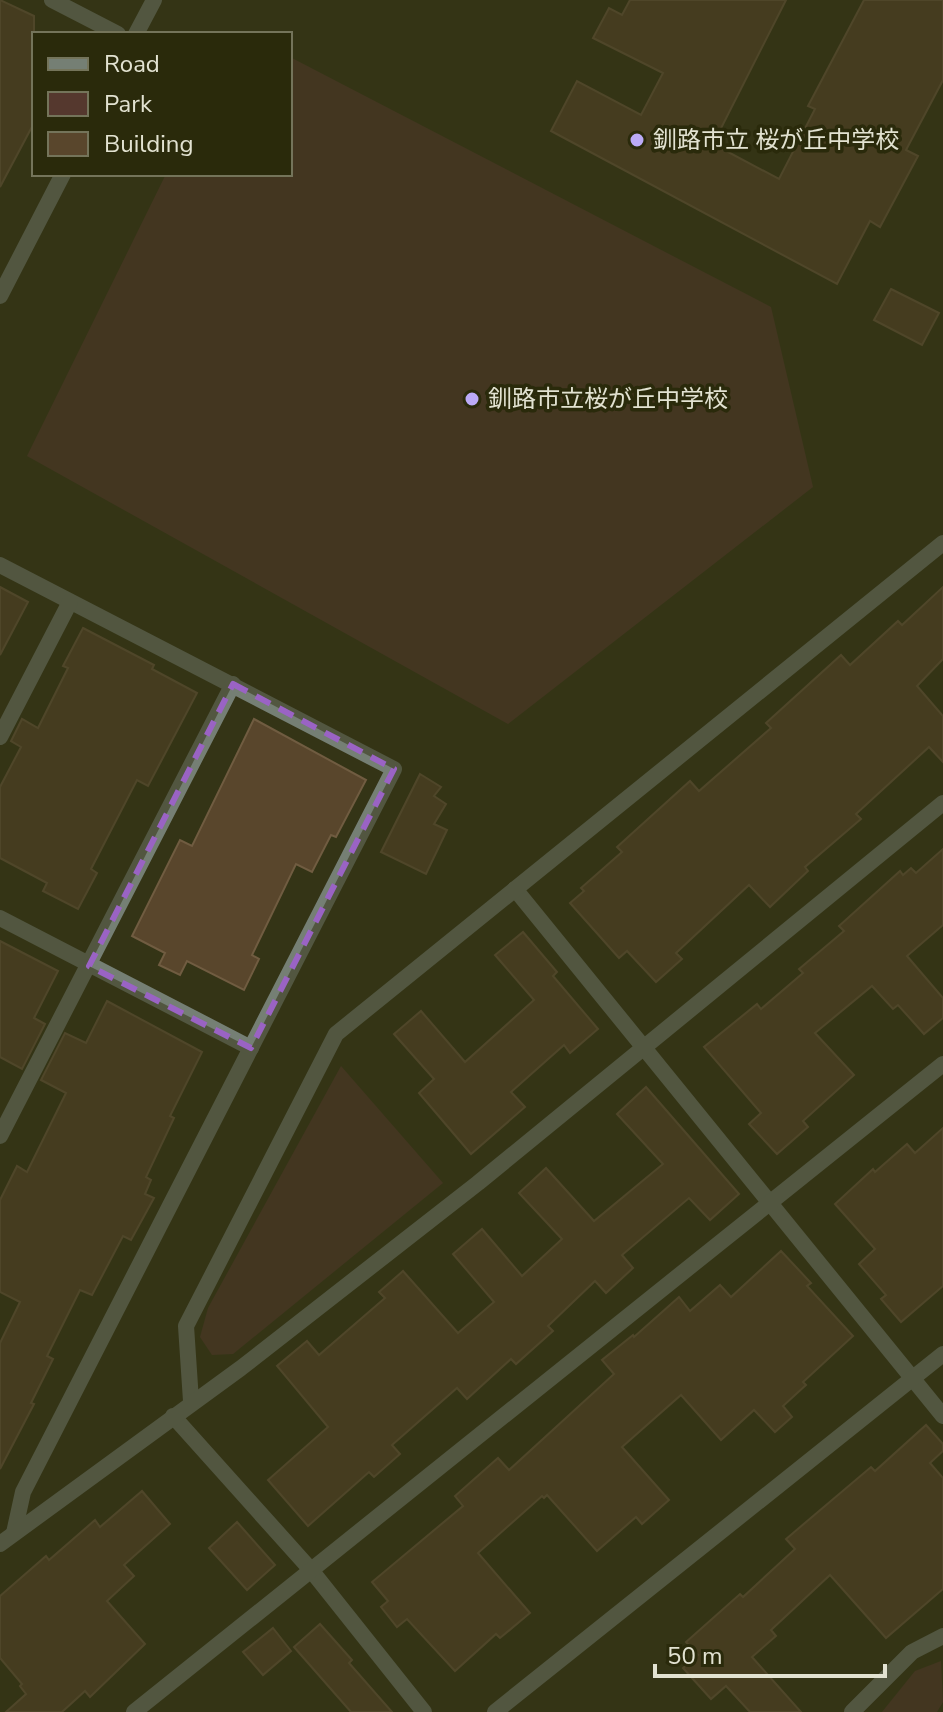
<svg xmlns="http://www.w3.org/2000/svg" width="943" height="1712" font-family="'Nunito Sans','Noto Sans JP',sans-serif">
<rect width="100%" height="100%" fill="#343416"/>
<g fill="#55382e">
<path d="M 290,57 L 771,307 L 813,487 L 508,724 L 27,456 L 166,174 L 290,174 Z"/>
<path d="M 341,1066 L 443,1183 L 233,1354 L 212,1355 L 200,1337 L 208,1308 Z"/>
<path d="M 941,1661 L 943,1702 L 937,1712 L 882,1712 L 915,1671 Z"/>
</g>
<g fill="#59462c" stroke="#705c41" stroke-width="2">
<path d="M 0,0 L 34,16 L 34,123 L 0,187 Z"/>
<path d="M 630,0 L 786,0 L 713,144 L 779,179 L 815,109 L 808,106 L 864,0 L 943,0 L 943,80 L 906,150 L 918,156 L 880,227 L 870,221 L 837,284 L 551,131 L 577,81 L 641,115 L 663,73 L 593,38 L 609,8 L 622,15 Z"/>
<path d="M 891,289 L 939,313 L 922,345 L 874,320 Z"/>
<path d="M 0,587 L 28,602 L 0,655 Z"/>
<path d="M 943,587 L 943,659 L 917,686 L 943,716 L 943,762 L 929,747 L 856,814 L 861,819 L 805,867 L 808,871 L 770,907 L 749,885 L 676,953 L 682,959 L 656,982 L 627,951 L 619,958 L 570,903 L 584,891 L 581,888 L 622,852 L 617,847 L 690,781 L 699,791 L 771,728 L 766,723 L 841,655 L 850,665 L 898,621 L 902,625 Z"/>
<path d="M 83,628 L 154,665 L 152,669 L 197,693 L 148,786 L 137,780 L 91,869 L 97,873 L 78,909 L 43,891 L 47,883 L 0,858 L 0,787 L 21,747 L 11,741 L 22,719 L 38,728 L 68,668 L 63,666 Z"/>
<path d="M 254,719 L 366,780 L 336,837 L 331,835 L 312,872 L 296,864 L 252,955 L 259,959 L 244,990 L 187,961 L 180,975 L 159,965 L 165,953 L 132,936 L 180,840 L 192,846 Z"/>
<path d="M 420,774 L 441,787 L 434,796 L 446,804 L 434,824 L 447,830 L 426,874 L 381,852 Z"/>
<path d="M 943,849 L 943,925 L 907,956 L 943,998 L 943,1018 L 924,1034 L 898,1005 L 893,1009 L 872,986 L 815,1033 L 854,1075 L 803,1121 L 808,1127 L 777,1154 L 749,1124 L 761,1113 L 704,1047 L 757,1004 L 761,1009 L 803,973 L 799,969 L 844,931 L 839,926 L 900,871 L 903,875 L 911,868 L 916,873 Z"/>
<path d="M 523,932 L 557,972 L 553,976 L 598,1029 L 570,1053 L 564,1045 L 511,1092 L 525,1107 L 471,1154 L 419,1093 L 434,1079 L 394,1034 L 421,1011 L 465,1062 L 534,1000 L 495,955 Z"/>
<path d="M 0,941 L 58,971 L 34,1018 L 45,1024 L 22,1069 L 0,1057 Z"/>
<path d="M 107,1001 L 202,1052 L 170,1116 L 174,1118 L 146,1177 L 151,1180 L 145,1194 L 154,1198 L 131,1240 L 123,1236 L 92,1295 L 80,1290 L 47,1356 L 53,1359 L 31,1403 L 34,1404 L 0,1469 L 0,1343 L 20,1302 L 0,1292 L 0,1200 L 17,1166 L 27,1172 L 66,1093 L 41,1080 L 65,1033 L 86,1043 Z"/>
<path d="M 646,1087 L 739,1194 L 710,1220 L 689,1198 L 622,1255 L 633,1268 L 606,1293 L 595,1281 L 548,1326 L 553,1331 L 516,1364 L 511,1359 L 467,1399 L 457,1388 L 392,1445 L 400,1454 L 374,1477 L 369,1472 L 308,1526 L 268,1480 L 328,1427 L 277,1366 L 307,1341 L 319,1355 L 385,1298 L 379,1292 L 403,1271 L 458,1333 L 494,1302 L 453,1254 L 482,1229 L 522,1276 L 562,1239 L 519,1193 L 546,1168 L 594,1221 L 663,1164 L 617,1114 Z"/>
<path d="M 943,1128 L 943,1286 L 901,1322 L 881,1299 L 886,1295 L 859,1264 L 875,1249 L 835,1204 L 873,1169 L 875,1172 L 907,1144 L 915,1153 Z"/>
<path d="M 781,1251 L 811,1283 L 807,1286 L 853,1336 L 803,1382 L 806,1385 L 783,1406 L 792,1417 L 775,1432 L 754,1410 L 721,1440 L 681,1395 L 622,1447 L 669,1500 L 642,1524 L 636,1517 L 597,1551 L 547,1495 L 544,1498 L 542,1496 L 478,1553 L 530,1613 L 500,1638 L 496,1634 L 455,1671 L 407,1619 L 397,1627 L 381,1607 L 388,1601 L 372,1582 L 463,1506 L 455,1496 L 498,1458 L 509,1470 L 614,1374 L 602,1360 L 633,1335 L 634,1337 L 679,1297 L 690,1311 L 720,1285 L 731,1297 Z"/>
<path d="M 926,1425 L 943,1444 L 943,1451 L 930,1463 L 943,1478 L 943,1589 L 886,1638 L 830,1575 L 771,1630 L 776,1636 L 752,1657 L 801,1712 L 750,1712 L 726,1686 L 711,1699 L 683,1668 L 698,1655 L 686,1642 L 740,1594 L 743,1597 L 795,1549 L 786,1539 L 871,1467 L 875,1471 Z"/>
<path d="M 142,1491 L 170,1524 L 124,1565 L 134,1576 L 107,1601 L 145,1644 L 90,1697 L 85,1691 L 62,1712 L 6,1712 L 26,1694 L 20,1686 L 22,1684 L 0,1658 L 0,1596 L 46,1556 L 49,1560 L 95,1520 L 100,1527 Z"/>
<path d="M 237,1522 L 275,1565 L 247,1590 L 209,1548 Z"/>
<path d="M 320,1624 L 352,1660 L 349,1663 L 392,1712 L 351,1712 L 294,1647 Z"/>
<path d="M 273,1628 L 291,1651 L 263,1675 L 243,1652 Z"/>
</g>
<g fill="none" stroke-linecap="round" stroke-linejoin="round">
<g stroke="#757f74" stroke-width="16">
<path d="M 52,0 L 118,34"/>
<path d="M 136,34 L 154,0"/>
<path d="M 0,296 L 63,174"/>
<path d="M 0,565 L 394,769 L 23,1492 L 14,1533"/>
<path d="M 0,737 L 70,602"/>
<path d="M 515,889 L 943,1416"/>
<path d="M 0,918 L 251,1048"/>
<path d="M 0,1136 L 233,684"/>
<path d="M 191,1401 L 186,1326 L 336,1034 L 943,543"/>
<path d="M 173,1416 L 311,1570 L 424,1712"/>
<path d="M 0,1544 L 241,1368 L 478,1183 L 943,803"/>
<path d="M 134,1712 L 943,1064"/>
<path d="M 495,1712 L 943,1354"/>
<path d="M 852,1712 L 912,1652 L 943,1636"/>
</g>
</g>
<path d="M0 0H943V1712H0ZM 233,684 L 394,769 L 251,1048 L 89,966 Z" fill="#343416" fill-opacity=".55" fill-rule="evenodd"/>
<path fill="none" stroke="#9a63c4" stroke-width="6" stroke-dasharray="16 10" stroke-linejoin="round" d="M 233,684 L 394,769 L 251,1048 L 89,966 Z"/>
<g fill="#bbaaf6" stroke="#2a2a0b" stroke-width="3">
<circle cx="637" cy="140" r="8"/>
<circle cx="472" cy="399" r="8"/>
</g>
<g text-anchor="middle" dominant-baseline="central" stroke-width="7" stroke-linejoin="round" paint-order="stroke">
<g font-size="24" fill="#e2e2d1" stroke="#2a2a0b" text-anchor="start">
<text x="653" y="140">釧路市立 桜が丘中学校</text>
<text x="488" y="399">釧路市立桜が丘中学校</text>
</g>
</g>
<rect x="32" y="32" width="260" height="144" fill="#2a2a0b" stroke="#74745a" stroke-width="2"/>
<rect x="48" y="58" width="40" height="12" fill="#757f74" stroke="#74745a" stroke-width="2"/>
<text x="104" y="72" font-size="24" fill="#e2e2d1">Road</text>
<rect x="48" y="92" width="40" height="24" fill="#55382e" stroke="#74745a" stroke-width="2"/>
<text x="104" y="112" font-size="24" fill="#e2e2d1">Park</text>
<rect x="48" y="132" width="40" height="24" fill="#59462c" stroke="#74745a" stroke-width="2"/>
<text x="104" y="152" font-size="24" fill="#e2e2d1">Building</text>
<path d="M655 1664v12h230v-12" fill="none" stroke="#e2e2d1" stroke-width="4"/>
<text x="667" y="1664" font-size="24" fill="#e2e2d1" stroke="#2a2a0b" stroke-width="6" paint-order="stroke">50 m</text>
</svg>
